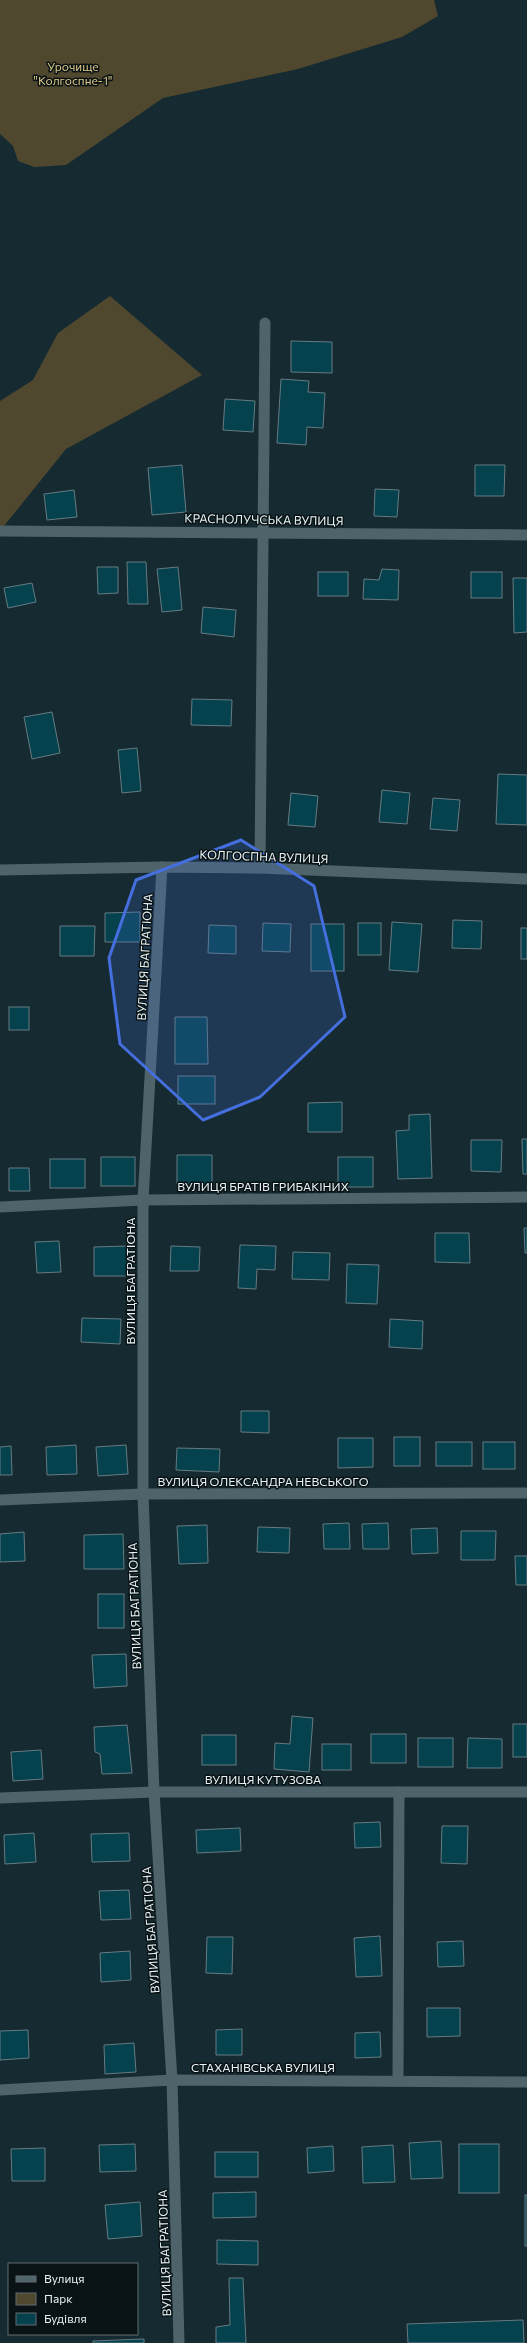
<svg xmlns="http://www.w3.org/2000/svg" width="527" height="2343" font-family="Commissioner,sans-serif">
<rect width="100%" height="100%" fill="#162b31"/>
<g fill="#4f472e">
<path d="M 0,0 L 434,0 L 438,16 L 402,37 L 298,69 L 163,98 L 66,165 L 34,167 L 18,161 L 13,146 L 0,134 Z"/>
<path d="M 110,296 L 202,375 L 66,449 L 0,531 L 0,401 L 33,380 L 58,333 Z"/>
</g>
<g fill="#06414e" stroke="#657b82">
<path d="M 291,341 L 332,342 L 332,373 L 291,372 Z"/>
<path d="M 281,379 L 309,381 L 308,392 L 325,393 L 323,428 L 307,427 L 306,445 L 277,443 Z"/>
<path d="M 225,399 L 255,401 L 253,432 L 223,430 Z"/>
<path d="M 182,465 L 186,512 L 152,515 L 148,468 Z"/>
<path d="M 475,465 L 505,465 L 504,496 L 475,496 Z"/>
<path d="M 375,489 L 399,490 L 397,517 L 374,516 Z"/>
<path d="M 74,490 L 77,517 L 47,520 L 44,494 Z"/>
<path d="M 127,562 L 146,562 L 148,604 L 128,604 Z"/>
<path d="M 97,567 L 118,567 L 118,593 L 98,594 Z"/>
<path d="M 178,567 L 182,610 L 162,612 L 157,569 Z"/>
<path d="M 382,569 L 399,570 L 398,600 L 363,599 L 364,579 L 379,580 Z"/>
<rect x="318" y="572" width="30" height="24"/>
<rect x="471" y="572" width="31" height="26"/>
<path d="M 513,578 L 527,578 L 527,632 L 514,633 Z"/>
<path d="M 32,583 L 36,602 L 8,608 L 4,588 Z"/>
<path d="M 203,607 L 236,610 L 234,637 L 201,633 Z"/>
<path d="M 192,699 L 232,700 L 231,726 L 191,725 Z"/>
<path d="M 52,712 L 60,753 L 32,759 L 24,717 Z"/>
<path d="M 137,748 L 141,791 L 122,793 L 118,750 Z"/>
<path d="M 498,774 L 527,775 L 527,825 L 496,824 Z"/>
<path d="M 382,790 L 410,793 L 407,824 L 379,822 Z"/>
<path d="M 291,793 L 318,796 L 315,827 L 288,825 Z"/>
<path d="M 433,798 L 460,800 L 457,831 L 430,829 Z"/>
<path d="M 140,912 L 140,942 L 105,942 L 105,913 Z"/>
<path d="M 453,920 L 482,921 L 481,949 L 452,948 Z"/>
<path d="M 392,922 L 422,924 L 418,972 L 389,970 Z"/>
<path d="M 263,923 L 291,924 L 290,952 L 262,951 Z"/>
<rect x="358" y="923" width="23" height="32"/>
<rect x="311" y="924" width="33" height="47"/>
<path d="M 209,925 L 236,926 L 236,954 L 208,953 Z"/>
<path d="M 60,926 L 95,926 L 94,956 L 60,956 Z"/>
<rect x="521" y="928" width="6" height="31"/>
<rect x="9" y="1007" width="20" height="23"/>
<path d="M 175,1017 L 207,1017 L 208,1064 L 175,1064 Z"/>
<rect x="178" y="1076" width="37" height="28"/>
<path d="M 342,1102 L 342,1132 L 308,1132 L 308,1103 Z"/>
<path d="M 430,1114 L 432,1178 L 398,1179 L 396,1131 L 409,1130 L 409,1115 Z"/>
<path d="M 522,1139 L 527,1139 L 527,1174 L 523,1174 Z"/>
<path d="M 471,1140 L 502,1140 L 501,1172 L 471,1171 Z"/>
<path d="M 177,1155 L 212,1155 L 212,1185 L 177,1184 Z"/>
<rect x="101" y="1157" width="34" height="29"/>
<rect x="338" y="1157" width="35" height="30"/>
<rect x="50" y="1159" width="35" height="29"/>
<path d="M 9,1168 L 29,1168 L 30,1191 L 9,1191 Z"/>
<path d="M 524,1228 L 527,1228 L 527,1253 L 525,1253 Z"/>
<path d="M 435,1233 L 469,1233 L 470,1263 L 435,1262 Z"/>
<path d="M 59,1241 L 61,1272 L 37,1273 L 35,1242 Z"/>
<path d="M 240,1245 L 276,1246 L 275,1270 L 257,1269 L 256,1289 L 238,1288 Z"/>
<path d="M 129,1246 L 128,1276 L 94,1276 L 94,1247 Z"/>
<path d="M 171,1246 L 200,1247 L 199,1271 L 170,1271 Z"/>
<path d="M 293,1252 L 330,1253 L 329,1280 L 292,1279 Z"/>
<path d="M 347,1264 L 379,1265 L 377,1304 L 346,1303 Z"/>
<path d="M 82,1318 L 121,1319 L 120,1344 L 81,1342 Z"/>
<path d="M 390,1319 L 423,1321 L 422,1349 L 389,1347 Z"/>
<path d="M 241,1411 L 269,1411 L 269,1433 L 241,1432 Z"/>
<rect x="394" y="1437" width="26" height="29"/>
<path d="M 338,1438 L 373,1438 L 373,1467 L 338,1468 Z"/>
<rect x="436" y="1442" width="36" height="24"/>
<rect x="483" y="1442" width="32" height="27"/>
<path d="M 76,1445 L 77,1474 L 47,1475 L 46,1447 Z"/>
<path d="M 126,1445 L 128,1474 L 98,1476 L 96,1447 Z"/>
<path d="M 11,1446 L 12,1475 L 0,1475 L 0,1447 Z"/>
<path d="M 177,1448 L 220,1449 L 219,1472 L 176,1470 Z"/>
<path d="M 349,1523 L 350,1549 L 324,1549 L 323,1524 Z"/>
<path d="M 388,1523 L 389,1549 L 363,1549 L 362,1524 Z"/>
<path d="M 207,1525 L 208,1563 L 179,1564 L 177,1526 Z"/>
<path d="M 258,1527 L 290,1528 L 289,1553 L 257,1552 Z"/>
<path d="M 437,1528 L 438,1553 L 412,1554 L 411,1529 Z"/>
<path d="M 461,1531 L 496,1531 L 495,1560 L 461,1560 Z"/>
<path d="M 24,1532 L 25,1561 L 0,1562 L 0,1534 Z"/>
<path d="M 123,1534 L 124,1569 L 84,1569 L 84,1535 Z"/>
<path d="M 515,1556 L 527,1556 L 527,1585 L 516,1585 Z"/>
<rect x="98" y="1594" width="26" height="34"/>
<path d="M 126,1654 L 127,1686 L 94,1688 L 92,1655 Z"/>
<path d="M 292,1716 L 313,1718 L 309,1772 L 274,1769 L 275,1743 L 290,1744 Z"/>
<rect x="513" y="1724" width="14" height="33"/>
<path d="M 127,1725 L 132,1773 L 102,1774 L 100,1754 L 95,1752 L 94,1727 Z"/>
<rect x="371" y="1734" width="35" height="29"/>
<rect x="202" y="1735" width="34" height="30"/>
<rect x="418" y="1738" width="35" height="29"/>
<path d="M 468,1738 L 502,1739 L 502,1768 L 467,1768 Z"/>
<rect x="322" y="1744" width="29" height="26"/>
<path d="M 41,1750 L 43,1779 L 13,1781 L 11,1752 Z"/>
<path d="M 380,1822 L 381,1847 L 355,1848 L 354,1823 Z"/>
<path d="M 442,1826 L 468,1826 L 467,1864 L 441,1863 Z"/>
<path d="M 240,1828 L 241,1851 L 197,1853 L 196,1830 Z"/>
<path d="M 34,1833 L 36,1862 L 5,1864 L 4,1835 Z"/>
<path d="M 129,1833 L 130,1861 L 92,1862 L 91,1834 Z"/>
<path d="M 129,1890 L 131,1919 L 101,1920 L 99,1891 Z"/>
<path d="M 380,1936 L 382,1976 L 356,1977 L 354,1938 Z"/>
<path d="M 207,1937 L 233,1937 L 232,1974 L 206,1973 Z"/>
<path d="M 463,1941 L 464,1966 L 438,1967 L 437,1942 Z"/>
<path d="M 130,1951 L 131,1980 L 101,1982 L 100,1953 Z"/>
<path d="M 427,2008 L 460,2008 L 460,2036 L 427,2037 Z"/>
<path d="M 242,2029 L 242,2055 L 216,2055 L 216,2030 Z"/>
<path d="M 28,2030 L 29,2058 L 0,2060 L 0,2031 Z"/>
<path d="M 380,2032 L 381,2057 L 355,2058 L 355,2033 Z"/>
<path d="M 134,2043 L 136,2072 L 105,2074 L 104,2045 Z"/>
<path d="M 441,2141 L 443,2178 L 411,2179 L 409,2143 Z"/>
<path d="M 135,2144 L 136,2171 L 100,2172 L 99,2145 Z"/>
<rect x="459" y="2144" width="40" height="49"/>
<path d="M 393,2145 L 395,2182 L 363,2183 L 362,2147 Z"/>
<path d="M 333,2146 L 334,2171 L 308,2173 L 307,2148 Z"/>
<path d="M 45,2148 L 45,2181 L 12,2181 L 11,2149 Z"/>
<rect x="215" y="2152" width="43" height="25"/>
<path d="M 256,2192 L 256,2217 L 213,2218 L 213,2193 Z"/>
<rect x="525" y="2195" width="2" height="51"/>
<path d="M 140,2202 L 142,2236 L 108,2239 L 105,2205 Z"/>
<path d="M 217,2240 L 258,2241 L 258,2265 L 217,2264 Z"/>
<path d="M 229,2278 L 243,2278 L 246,2343 L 216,2343 L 216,2327 L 230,2325 Z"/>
<path d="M 523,2320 L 524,2343 L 408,2343 L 407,2324 Z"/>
<path d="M 144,2339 L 144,2343 L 93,2343 L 93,2341 Z"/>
</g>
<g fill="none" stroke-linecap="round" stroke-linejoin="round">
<path stroke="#4e646a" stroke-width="11" d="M 398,2081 L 399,1792"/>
<g stroke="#4e646a" stroke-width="11">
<path d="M 0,531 L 527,535"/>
<path d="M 162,867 L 143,1200 L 143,1494 L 154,1792 L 172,2080 L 179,2343"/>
<path d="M 260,868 L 265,323"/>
<path d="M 0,870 L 162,867 L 260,868 L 527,879"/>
<path d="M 0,1207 L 143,1200 L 527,1197"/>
<path d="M 0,1500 L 143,1494 L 527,1493"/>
<path d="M 0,1798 L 154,1792 L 527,1792"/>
<path d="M 0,2090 L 172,2080 L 527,2082"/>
</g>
</g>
<path fill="#456fde" fill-opacity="0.2" stroke="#456fde" stroke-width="3" stroke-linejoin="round" d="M 241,840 L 314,886 L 345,1017 L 260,1097 L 203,1120 L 120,1044 L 109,958 L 136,880 Z"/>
<g text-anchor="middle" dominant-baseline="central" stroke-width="3" stroke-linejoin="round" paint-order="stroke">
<g font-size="12" fill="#e0c986" stroke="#091214">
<text x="73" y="66">Урочище<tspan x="73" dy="14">"Колгоспне-1"</tspan></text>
</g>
<g font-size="12" fill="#e7f3f7" stroke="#091214">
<text transform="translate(264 519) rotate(1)">КРАСНОЛУЧСЬКА ВУЛИЦЯ</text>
<text transform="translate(264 856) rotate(2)">КОЛГОСПНА ВУЛИЦЯ</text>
<text transform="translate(144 957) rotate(-87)">ВУЛИЦЯ БАГРАТІОНА</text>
<text x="263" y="1186">ВУЛИЦЯ БРАТІВ ГРИБАКІНИХ</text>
<text transform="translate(130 1281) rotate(-90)">ВУЛИЦЯ БАГРАТІОНА</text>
<text x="263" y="1481">ВУЛИЦЯ ОЛЕКСАНДРА НЕВСЬКОГО</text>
<text transform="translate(134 1606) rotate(-92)">ВУЛИЦЯ БАГРАТІОНА</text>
<text x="263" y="1779">ВУЛИЦЯ КУТУЗОВА</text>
<text transform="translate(150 1930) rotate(-94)">ВУЛИЦЯ БАГРАТІОНА</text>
<text x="263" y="2067">СТАХАНІВСЬКА ВУЛИЦЯ</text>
<text transform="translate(164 2253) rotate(-92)">ВУЛИЦЯ БАГРАТІОНА</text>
</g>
</g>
<rect x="8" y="2263" width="130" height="72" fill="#091214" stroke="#626c6f"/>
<rect x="16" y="2276" width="20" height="6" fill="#4e646a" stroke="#626c6f"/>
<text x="44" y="2283" font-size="12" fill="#e7f3f7">Вулиця</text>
<rect x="16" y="2293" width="20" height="12" fill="#4f472e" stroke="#626c6f"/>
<text x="44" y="2303" font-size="12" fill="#e7f3f7">Парк</text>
<rect x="16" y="2313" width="20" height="12" fill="#06414e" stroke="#626c6f"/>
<text x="44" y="2323" font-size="12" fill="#e7f3f7">Будівля</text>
</svg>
